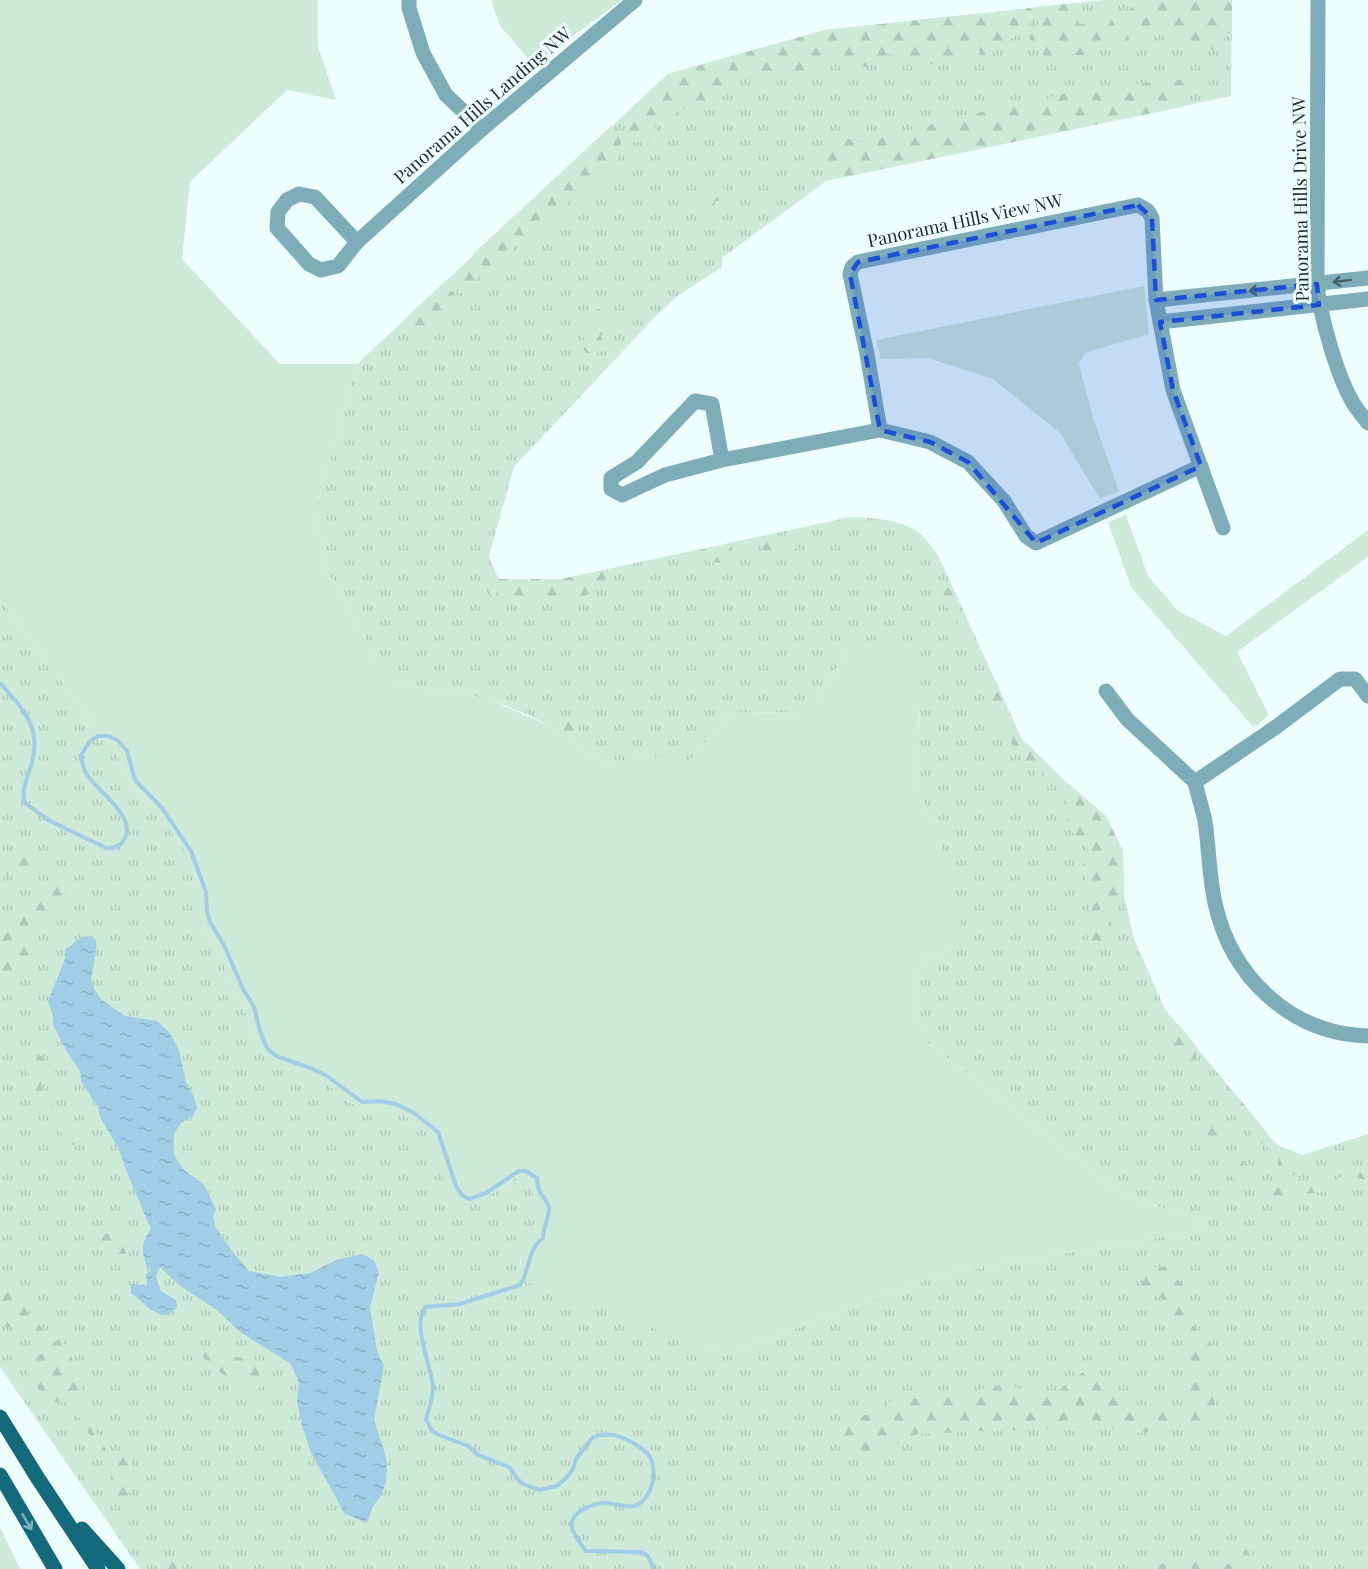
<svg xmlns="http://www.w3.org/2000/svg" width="1368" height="1569" font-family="'Playfair Display',serif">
<defs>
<pattern id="grass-tufts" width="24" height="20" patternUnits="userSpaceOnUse" patternTransform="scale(1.5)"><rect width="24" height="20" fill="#ceead8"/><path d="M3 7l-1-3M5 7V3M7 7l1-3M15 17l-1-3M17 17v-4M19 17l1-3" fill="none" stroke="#b0c9ba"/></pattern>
<pattern id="forest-firs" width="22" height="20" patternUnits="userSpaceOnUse" patternTransform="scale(1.5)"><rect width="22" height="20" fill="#ceead8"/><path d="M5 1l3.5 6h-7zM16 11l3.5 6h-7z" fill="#b0c9ba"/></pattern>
<pattern id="water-ripples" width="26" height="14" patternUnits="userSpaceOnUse" patternTransform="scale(1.5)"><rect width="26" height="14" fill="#a2cde6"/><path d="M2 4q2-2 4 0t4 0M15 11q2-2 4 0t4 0" fill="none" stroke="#8bb0c5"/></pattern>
</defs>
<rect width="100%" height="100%" fill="#eefefd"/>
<path fill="url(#grass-tufts)" d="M 1103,0 L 1232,0 L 1231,96 L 826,181 L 722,258 L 722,267 L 679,295 L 656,316 L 514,467 L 489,556 L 499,580 L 561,579 L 850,517 C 874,518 904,519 923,536 C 928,541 933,549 938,555 L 1022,739 L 1064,780 L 1106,816 L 1123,851 L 1124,896 L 1134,939 L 1165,1009 L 1277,1145 L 1302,1155 L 1368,1134 L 1368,1569 L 140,1569 L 0,1367 L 0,599 L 106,740 L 115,748 L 130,784 L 157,810 L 187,853 L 201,895 L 201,924 L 222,961 L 263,1052 L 324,1081 L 348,1102 L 363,1107 L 382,1106 L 404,1115 L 427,1132 L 457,1200 C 480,1205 501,1188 520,1175 L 528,1176 L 530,1188 L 542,1209 L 536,1220 L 534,1233 L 520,1259 L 520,1269 L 517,1277 L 726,1355 L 942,1274 L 1202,1230 L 1205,1220 L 1123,1196 L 923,1039 L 913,983 L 926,958 L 954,947 L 931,823 L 918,782 L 920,696 L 849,644 L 813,712 L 731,713 L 688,762 L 664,762 L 661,757 L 627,756 L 624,761 L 597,760 L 550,726 L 529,715 L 488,699 L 440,690 L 402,686 L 376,672 L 370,646 L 322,562 L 325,552 L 314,514 L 334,448 L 340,421 L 357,364 L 668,74 L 825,30 Z"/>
<g fill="url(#forest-firs)">
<path d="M 1139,0 L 1232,0 L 1232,33 L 1226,34 L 1224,48 L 1218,51 L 1206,48 L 1199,53 C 1187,44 1192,41 1184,33 C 1177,25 1163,21 1153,17 L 1151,26 L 1136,37 L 1130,34 L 1132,28 L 1124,20 L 1124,15 Z"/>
<path d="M 1070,4 L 1072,13 L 1080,24 L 1093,24 L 1104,14 L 1109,15 L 1118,31 L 1128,35 L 1129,40 L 1124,44 L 1116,36 C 1103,39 1093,39 1089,53 L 1079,56 L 1071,54 L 1066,60 L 1051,60 L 1044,58 L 1041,47 L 1032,42 L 1029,38 L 1039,23 L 1038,7 Z"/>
<path d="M 1031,8 L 1034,17 L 1031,22 L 1013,38 L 983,56 L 979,54 L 980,40 L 975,41 L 967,61 C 958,64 954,64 946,58 L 931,64 L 926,63 L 919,66 L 909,66 L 899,55 L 886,54 L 868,67 L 842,65 L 830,58 L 823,60 L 813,69 L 795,77 L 768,73 L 755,78 L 739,77 L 731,82 L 722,93 L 700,103 L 681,109 L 669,118 L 655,122 L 656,130 L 648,142 L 626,142 L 623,137 L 625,131 L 634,122 L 633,113 L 630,109 L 668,74 L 825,30 Z"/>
<path d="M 1160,80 L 1185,80 L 1191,86 L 1186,106 L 840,178 L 837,165 L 816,164 L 814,157 L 819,152 C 826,157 832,153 835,145 L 831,142 L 832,136 L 836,132 L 842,135 L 841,140 L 850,139 L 871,147 L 879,133 L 891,135 L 902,131 L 918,129 L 954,117 L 1034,103 L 1058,95 L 1082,91 L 1099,93 Z"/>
<path d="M 611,126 L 621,137 L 620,152 L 615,168 L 593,190 L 585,195 L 572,195 L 569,200 L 568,210 C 559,218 550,231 537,225 L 534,230 L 535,238 L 528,242 L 522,238 L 517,240 L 513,252 L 504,263 L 495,266 L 496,271 L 494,274 L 480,272 L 477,278 L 466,293 L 459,293 C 454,279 465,272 475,264 L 473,254 Z"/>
<path d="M 712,187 L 724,188 L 725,194 L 723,200 L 715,201 L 713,212 L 710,214 L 697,207 L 696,198 Z"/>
<path d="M 441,285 L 454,293 L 459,304 L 456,309 L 442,310 L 438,316 L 437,329 C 428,334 421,334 412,328 L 409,315 Z"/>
<path d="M 600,309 L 603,313 L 612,312 L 615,318 L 601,336 L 605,349 L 599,353 L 586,353 L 583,348 L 584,338 L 578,336 L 578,330 L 593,323 L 591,317 L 595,310 Z"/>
<path d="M 771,534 L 774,544 L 796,546 L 797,552 L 790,557 L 782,556 L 775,550 L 763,551 L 757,538 Z"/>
<path d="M 728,544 L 732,556 L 728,564 L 708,561 L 699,558 L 695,551 Z"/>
<path d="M 613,569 C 589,608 557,604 517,600 L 513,597 L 514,591 L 511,589 L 498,591 L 495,596 L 490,596 L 487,591 L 489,582 L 493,579 L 561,579 Z"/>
<path d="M 951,583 L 970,627 L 964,631 L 958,625 L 954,606 L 947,608 C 936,600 945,591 951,583 Z"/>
<path d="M 992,676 L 1022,739 L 1046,763 L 1042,767 L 1048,788 L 1044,789 L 1040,788 L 1034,769 L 1022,768 L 1020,765 L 1022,758 L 1014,748 L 1004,726 L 991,716 L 983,701 Z"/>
<path d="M 565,717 L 575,722 L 574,736 L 577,745 L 550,726 Z"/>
<path d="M 1070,785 L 1106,816 L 1123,851 L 1124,896 L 1112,905 L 1090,914 L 1089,910 L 1088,884 L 1082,865 L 1093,856 C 1088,848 1080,843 1075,835 C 1063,820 1065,802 1070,785 Z"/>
<path d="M 17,853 L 44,858 L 42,861 L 12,871 L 0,880 L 0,867 L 13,859 Z"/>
<path d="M 65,876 L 69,879 C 67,893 63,903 55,914 C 49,924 37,926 36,940 L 47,949 C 42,969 17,970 0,971 L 0,913 L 25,910 L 36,899 L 40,891 Z"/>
<path d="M 1103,917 L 1111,922 L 1113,939 L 1106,945 C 1095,945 1090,945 1087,933 L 1093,919 Z"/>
<path d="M 1150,1019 L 1154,1021 C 1154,1029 1149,1033 1141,1035 L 1138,1032 L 1140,1024 Z"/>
<path d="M 1179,1025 L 1197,1047 L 1195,1059 L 1182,1061 C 1172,1046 1171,1042 1179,1025 Z"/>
<path d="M 26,1045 L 55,1067 L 55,1072 L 41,1079 L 42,1092 L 52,1101 L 57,1116 L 78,1139 L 78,1144 L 72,1145 L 54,1123 L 42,1101 L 32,1097 L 27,1057 L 22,1054 L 22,1048 Z"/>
<path d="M 1234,1092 L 1277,1145 L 1302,1155 L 1294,1166 L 1295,1173 L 1294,1175 L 1273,1182 L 1272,1180 C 1278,1172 1279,1165 1278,1155 L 1263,1144 L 1253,1140 L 1250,1131 L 1239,1119 Z"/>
<path d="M 1216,1125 L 1224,1126 L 1225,1129 L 1218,1140 L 1208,1135 L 1206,1130 L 1207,1126 Z"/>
<path d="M 1237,1156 L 1241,1156 C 1245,1162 1247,1175 1242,1181 L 1230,1179 L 1230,1166 Z"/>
<path d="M 1368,1167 L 1368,1180 L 1356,1178 L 1336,1191 L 1279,1196 L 1270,1200 L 1263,1198 L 1262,1190 L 1274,1189 L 1298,1180 L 1317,1190 L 1351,1171 Z"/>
<path d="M 121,1229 L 128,1237 L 127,1252 L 125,1254 C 110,1254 109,1254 100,1241 L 105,1234 Z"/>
<path d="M 1167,1267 L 1189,1292 L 1183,1305 L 1185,1318 L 1210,1342 L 1217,1355 L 1213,1362 L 1203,1361 L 1201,1366 L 1202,1372 L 1217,1379 L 1220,1387 L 1214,1390 L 1213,1397 L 1218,1420 L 1216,1421 L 1125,1435 L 1108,1426 L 917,1434 L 904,1439 L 880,1458 L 833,1441 L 832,1434 L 846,1418 L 878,1413 L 887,1402 C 928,1396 968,1396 1007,1382 L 1025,1392 L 1055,1393 L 1083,1372 C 1103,1381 1127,1388 1135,1409 L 1141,1411 L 1149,1407 L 1154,1394 L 1167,1391 L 1171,1396 L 1166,1406 L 1175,1414 L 1183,1413 L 1189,1399 L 1191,1358 L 1186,1343 L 1171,1325 L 1171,1313 L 1169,1301 L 1141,1290 L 1144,1272 L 1154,1268 Z"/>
<path d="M 0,1275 C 14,1287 18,1298 29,1313 C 33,1320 41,1324 43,1331 L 38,1334 L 0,1325 Z"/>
<path d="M 60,1338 C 77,1356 76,1382 85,1404 C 92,1425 102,1446 115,1464 L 126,1449 L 131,1451 L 132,1486 L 125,1503 L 116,1500 L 113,1474 L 70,1402 L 49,1401 L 34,1383 L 25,1367 Z"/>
<path d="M 206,1349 L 254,1361 L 259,1365 L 260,1386 L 258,1390 L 254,1391 L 248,1386 L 222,1374 L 202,1356 L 202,1351 Z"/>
<path d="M 1249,1547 L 1254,1558 L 1255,1569 L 1131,1569 L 1142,1566 L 1150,1559 L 1163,1564 L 1191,1559 L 1240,1566 L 1244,1551 Z"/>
<path d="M 181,1557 L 186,1565 L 180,1569 L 159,1569 L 175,1558 Z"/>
</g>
<g fill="#ceead8">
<path d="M 0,0 L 318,0 L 318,46 L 336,100 L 287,90 L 190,182 L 182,259 L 280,364 L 357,364 L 340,421 L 334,448 L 314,514 L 325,552 L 322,562 L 370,646 L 376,671 L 402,686 L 440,690 L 488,699 L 550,726 L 597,760 L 624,761 L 627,756 L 661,757 L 664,762 L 688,762 L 731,713 L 813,712 L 849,644 L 908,641 L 920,696 L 918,782 L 931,823 L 952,868 L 961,922 L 954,947 L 926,958 L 913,983 L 923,1039 L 1123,1196 L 1205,1220 L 1202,1230 L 942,1274 L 726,1355 L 516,1278 L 520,1269 L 522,1248 L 534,1233 L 536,1220 L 541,1210 L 530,1188 L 528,1176 L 519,1175 C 501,1188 480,1206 457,1200 L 444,1181 L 427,1132 L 404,1115 L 382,1106 L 363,1107 L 348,1102 L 324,1081 L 263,1052 L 222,961 L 201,924 L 201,895 L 187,853 L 157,810 L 130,784 L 115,748 L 106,740 L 0,599 Z"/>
<path d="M 491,0 L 622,0 L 569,39 L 537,69 L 500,26 Z"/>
<path d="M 1144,286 L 1149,334 L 1085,353 L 1079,364 L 1093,418 L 1119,491 L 1100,499 L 1060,433 L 993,379 L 928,358 L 881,359 L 876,340 Z"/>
<path d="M 1126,515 L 1148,576 L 1177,610 L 1226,636 L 1368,530 L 1368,557 L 1237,652 L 1269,715 L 1254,728 L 1131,587 L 1108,522 Z"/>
<path d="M 0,1528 L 2,1531 L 20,1569 L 0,1569 Z"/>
</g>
<path fill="url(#water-ripples)" d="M 91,936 L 96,940 L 96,953 L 91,978 L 94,989 L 102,1000 L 125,1016 L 157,1021 L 170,1033 L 179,1050 L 186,1082 L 194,1097 L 197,1108 L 193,1116 L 181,1123 L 174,1134 L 174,1155 L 183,1169 L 204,1185 L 216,1209 L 213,1217 L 216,1228 L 236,1256 L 249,1271 L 280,1277 L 310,1273 L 336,1260 L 362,1254 L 374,1260 L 379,1273 L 370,1307 L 377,1351 L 384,1366 L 374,1420 L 384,1450 L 387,1466 L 386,1482 L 381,1496 L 373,1506 L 367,1523 L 345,1514 L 311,1453 L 302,1425 L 297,1401 L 299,1383 L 291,1364 L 240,1332 L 218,1311 L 179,1285 L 160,1267 L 156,1277 L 161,1291 L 176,1300 L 177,1308 L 169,1314 L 162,1315 L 151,1310 L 131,1293 L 131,1284 L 147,1285 L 146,1275 L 151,1269 L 147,1267 C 141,1251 141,1244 151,1229 L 126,1170 L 119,1149 L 100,1117 L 98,1107 L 81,1081 L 80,1071 L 66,1050 L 53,1025 L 53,1015 L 48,1001 L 65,959 L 65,950 L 81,937 Z"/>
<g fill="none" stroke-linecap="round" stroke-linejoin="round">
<path stroke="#a2cde6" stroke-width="4" d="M 0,683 C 23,709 43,728 31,766 C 27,779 22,788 24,802 L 48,820 L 106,848 C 114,848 121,847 125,838 C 136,815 96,791 86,773 C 83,768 82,760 81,755 L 90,741 L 98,736 L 109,736 L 117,740 L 127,751 L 135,780 L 162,808 L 191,851 L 206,892 L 207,911 L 210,922 L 224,945 L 243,989 L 254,1007 L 260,1031 L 267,1048 L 276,1056 L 313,1069 L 327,1076 L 362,1102 L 380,1101 L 396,1104 L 414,1113 L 438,1132 L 456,1186 L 462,1195 L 469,1199 L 486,1193 L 519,1171 L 526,1171 L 537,1178 C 537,1197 548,1197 549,1209 C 549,1218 543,1228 543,1238 C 526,1251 531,1269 520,1285 L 460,1304 L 425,1307 C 412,1327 431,1364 433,1387 C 433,1398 429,1409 426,1419 L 432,1431 L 439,1435 L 468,1446 L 478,1455 L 509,1467 L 521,1483 L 539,1490 L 557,1486 L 566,1478 L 573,1469 L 576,1459 L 593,1437 C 605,1434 613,1433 625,1439 C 632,1442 642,1448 648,1454 C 659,1468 653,1501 634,1506 C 625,1508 615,1503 606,1503 C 595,1503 569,1511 572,1527 C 573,1535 581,1544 586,1551 L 641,1552 L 648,1556 L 654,1569"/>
<g stroke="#7eadb9" stroke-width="15">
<path d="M 409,0 L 409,8 L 423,53 L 446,95 L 482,129"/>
<path d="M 1318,0 L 1317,284 C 1320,315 1336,373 1352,401 C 1356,409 1363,416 1368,423"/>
<path d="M 357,242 L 315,197 L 299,194 L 287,200 L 278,212 L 277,228 L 309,264 L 321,270 L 338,266 L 357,242 L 482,129 L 635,0"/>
<path d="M 1156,300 L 1368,278"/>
<path d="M 1160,322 L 1368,299"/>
<path d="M 880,430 L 867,354 L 850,274 L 852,267 L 858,262 L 1138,205 L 1148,211 L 1152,218 L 1156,300 L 1173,390 L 1223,528"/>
<path d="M 722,460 L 712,404 L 695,401 L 637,462 L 611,478 L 611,489 L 622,495 L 665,475 L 722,460 L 880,430 L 930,442 L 968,462 L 1004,501 L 1026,536 L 1036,543 L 1201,466"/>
<path d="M 1106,691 L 1127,719 L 1195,782"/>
<path d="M 1368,696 L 1355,679 L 1340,679 L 1276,727 L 1195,782 C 1198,795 1202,808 1205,821 C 1209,848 1209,876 1215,903 C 1231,977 1291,1034 1368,1036"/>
</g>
<g stroke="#146a7a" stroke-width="15">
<path d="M 0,1417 L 37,1477 L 98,1569"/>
<path d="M 0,1475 L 55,1569"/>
<path d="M 82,1529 L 118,1569"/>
</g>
</g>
<defs><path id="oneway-shaft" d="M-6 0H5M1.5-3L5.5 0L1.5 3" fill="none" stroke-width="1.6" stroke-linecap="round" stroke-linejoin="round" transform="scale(1.5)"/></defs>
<g stroke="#436064">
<use href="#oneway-shaft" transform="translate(1342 281) rotate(173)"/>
<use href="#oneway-shaft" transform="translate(1258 290) rotate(174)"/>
</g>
<use stroke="#81b4bc" href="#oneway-shaft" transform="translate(27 1522) rotate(60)"/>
<path fill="#1d4ed8" fill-opacity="0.2" stroke="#1d4ed8" stroke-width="4.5" stroke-dasharray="12 8" stroke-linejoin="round" d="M 1138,205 L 1152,218 L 1156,300 L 1317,284 L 1319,305 L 1160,322 L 1173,390 L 1201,466 L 1036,543 L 968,462 L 930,442 L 880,430 L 850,274 L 858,262 Z"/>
<g text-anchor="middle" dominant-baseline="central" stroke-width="6" stroke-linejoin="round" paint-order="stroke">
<g font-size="18" fill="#1c2c2c" stroke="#eefefd">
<text transform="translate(482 105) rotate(-41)">Panorama Hills Landing NW</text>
<text transform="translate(1300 199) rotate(-91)">Panorama Hills Drive NW</text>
<text transform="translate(965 220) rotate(-12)">Panorama Hills View NW</text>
</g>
</g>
</svg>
